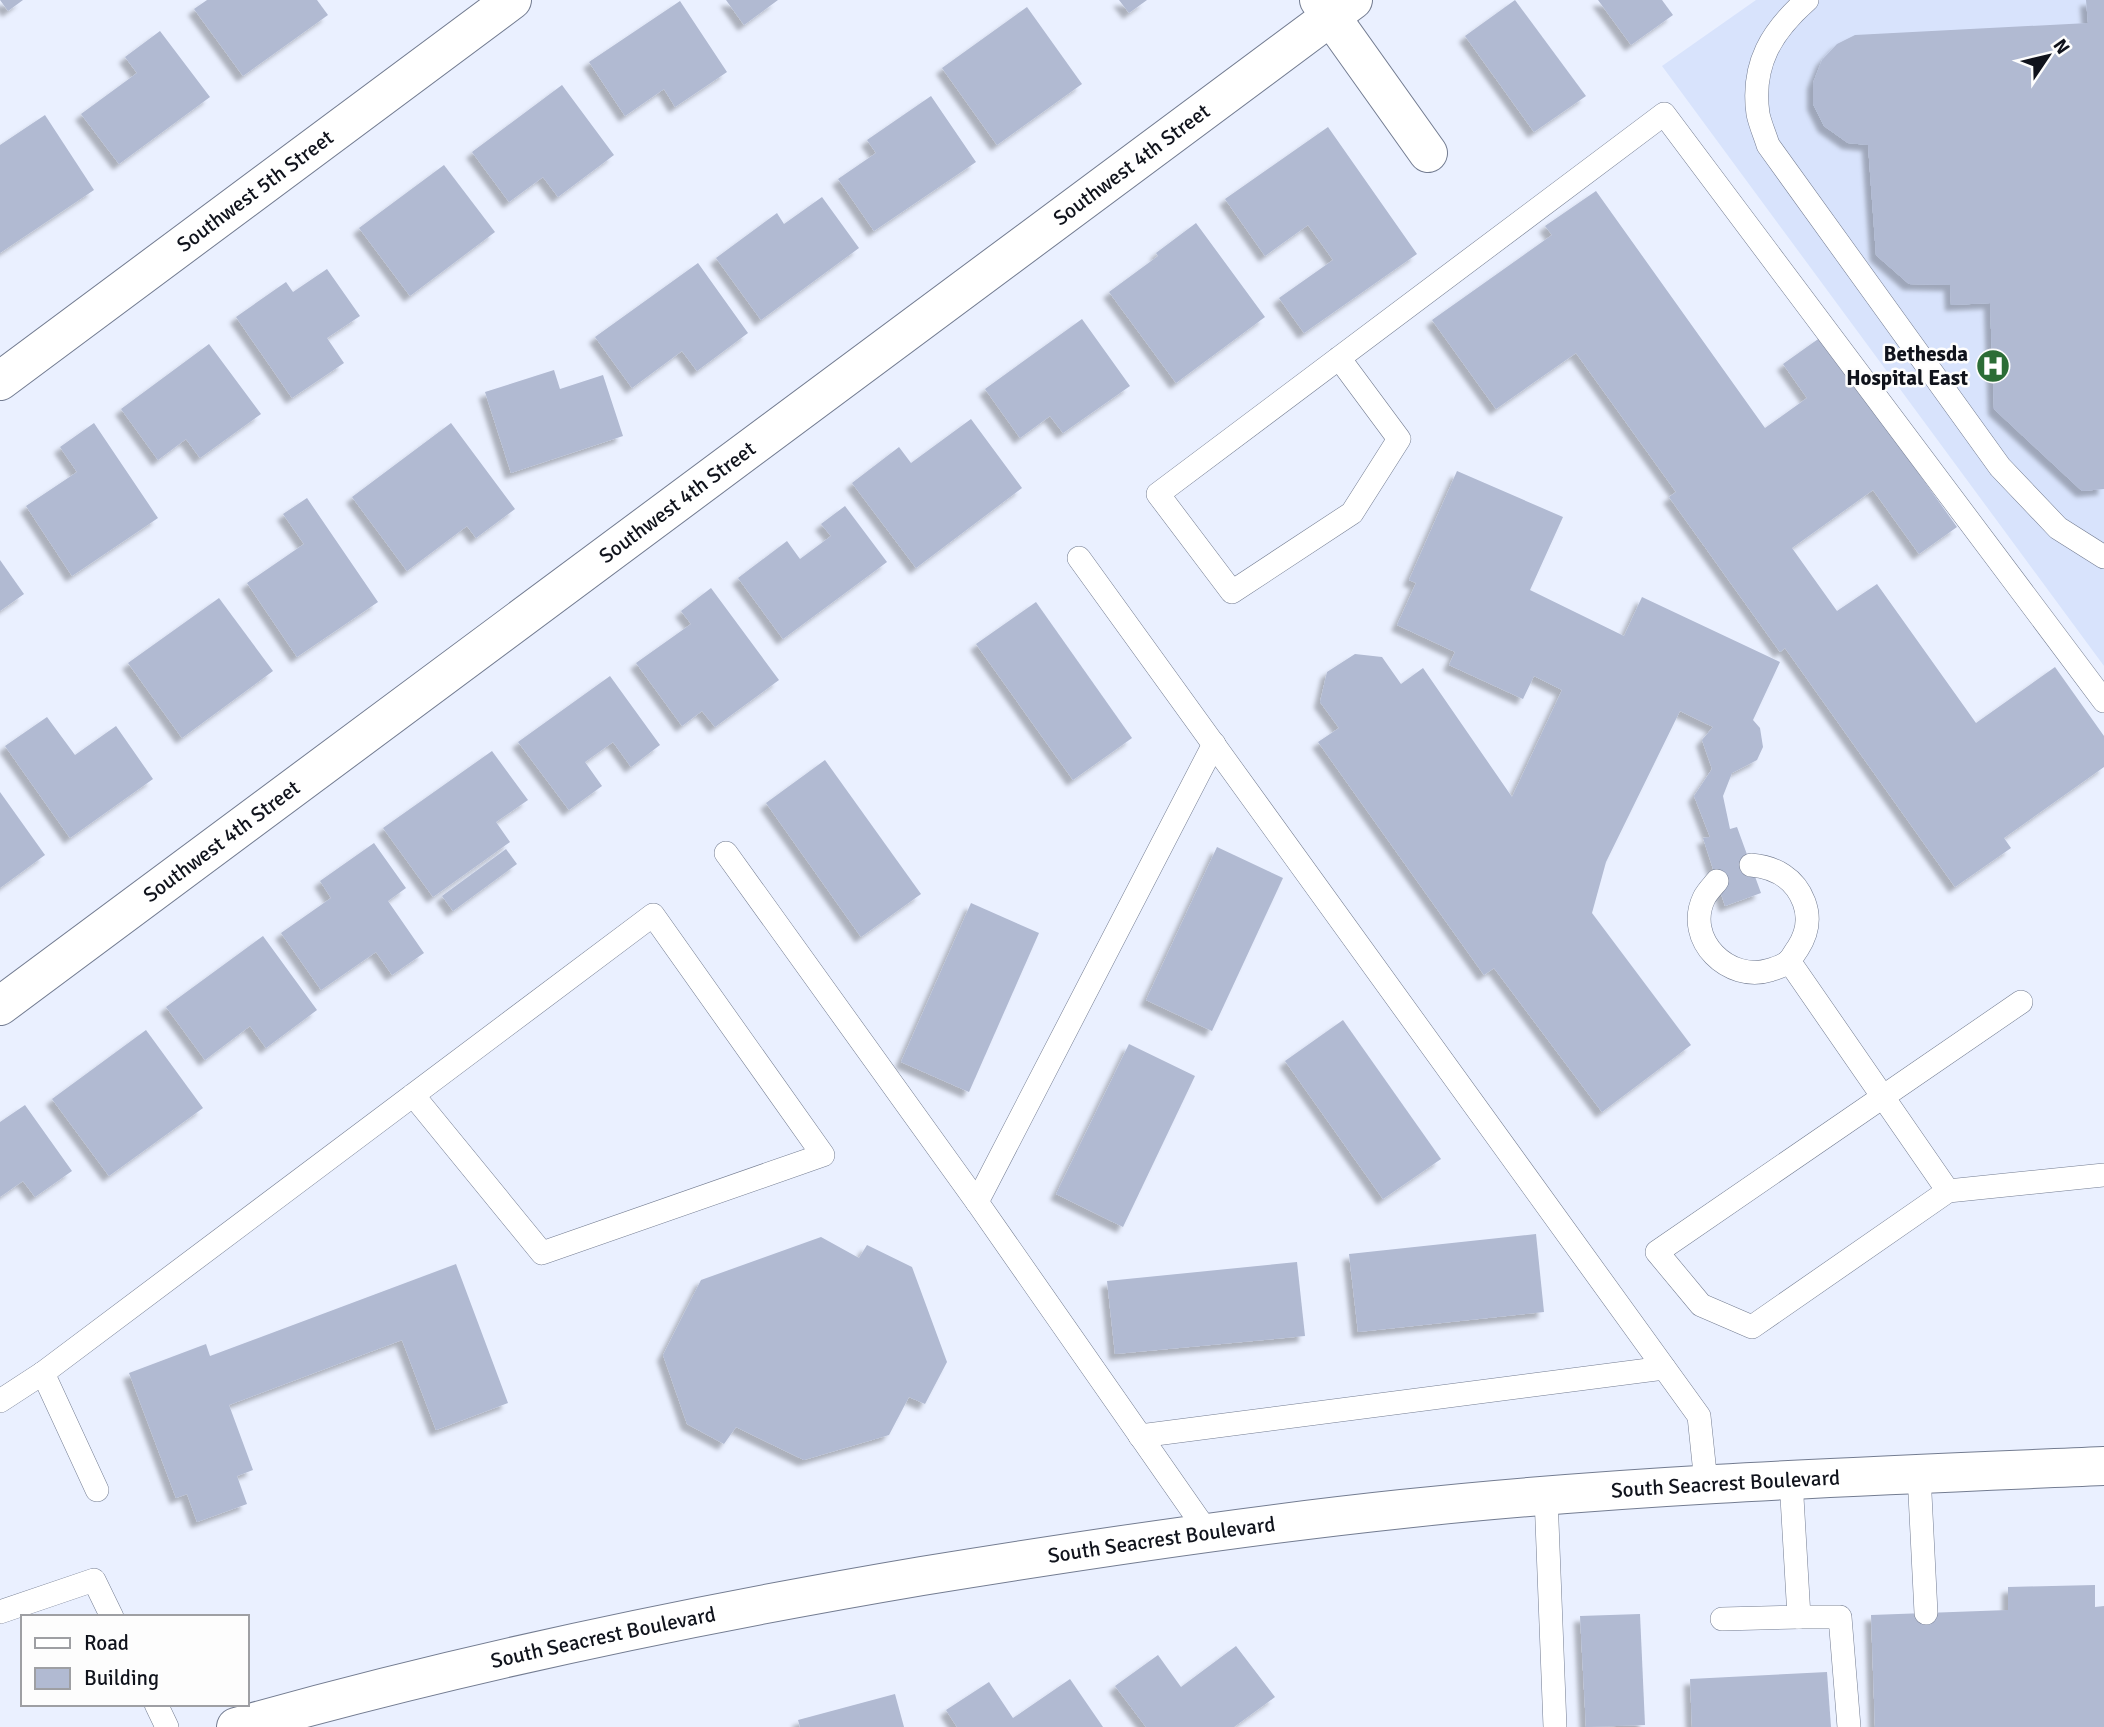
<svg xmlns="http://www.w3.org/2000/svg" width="2104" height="1727" font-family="Signika,sans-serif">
<defs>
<filter id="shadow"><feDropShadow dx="-6" dy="6" stdDeviation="2" flood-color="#0004"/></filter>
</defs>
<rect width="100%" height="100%" fill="#eaf0ff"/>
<path fill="#d8e3fc" d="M 1756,0 L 2104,0 L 2104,666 L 1662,66 Z"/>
<g fill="#b1bad2" filter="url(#shadow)">
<path d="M 0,0 L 23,0 L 8,11 Z"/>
<path d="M 207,0 L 317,0 L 328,15 L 243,76 L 194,9 Z"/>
<path d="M 726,0 L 778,0 L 744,25 Z"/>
<path d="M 1119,0 L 1147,0 L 1129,13 Z"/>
<path d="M 1515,0 L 1586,96 L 1534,132 L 1465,36 Z"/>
<path d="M 1598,0 L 1662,0 L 1673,15 L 1631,45 Z"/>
<path d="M 2086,0 L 2104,0 L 2104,489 L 2082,491 L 1994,409 L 1990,303 L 1951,305 L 1950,285 L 1909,284 L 1876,255 L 1868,145 L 1848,143 L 1824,126 L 1813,104 L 1813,83 L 1822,60 L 1837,44 L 1855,35 L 2088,23 Z"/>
<path d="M 680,1 L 727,72 L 675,107 L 664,89 L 625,116 L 589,62 Z"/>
<path d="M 1027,7 L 1082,84 L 997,145 L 942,68 Z"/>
<path d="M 160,31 L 210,97 L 119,164 L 81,114 L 137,73 L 125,57 Z"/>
<path d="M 562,85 L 614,155 L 558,197 L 543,177 L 509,202 L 472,152 Z"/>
<path d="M 931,96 L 976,162 L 874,231 L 838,179 L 876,153 L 867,140 Z"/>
<path d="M 45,115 L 94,190 L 0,253 L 0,145 Z"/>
<path d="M 1328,127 L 1417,254 L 1304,333 L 1279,298 L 1333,260 L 1308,225 L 1265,256 L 1225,199 Z"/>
<path d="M 444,165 L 495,232 L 410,296 L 359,228 Z"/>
<path d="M 1596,191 L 1765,428 L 1807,398 L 1783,364 L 1821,337 L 1957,527 L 1919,554 L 1873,490 L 1792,548 L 1837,611 L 1877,584 L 1976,723 L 2055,667 L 2104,736 L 2104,767 L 2004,838 L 2011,848 L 1955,887 L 1785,648 L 1780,652 L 1669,497 L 1676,492 L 1576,353 L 1496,409 L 1432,320 L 1552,235 L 1545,226 Z"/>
<path d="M 822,197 L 859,248 L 761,320 L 716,258 L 777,213 L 784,224 Z"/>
<path d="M 1196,223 L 1265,317 L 1176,383 L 1109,292 L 1158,256 L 1156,253 Z"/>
<path d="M 698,263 L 748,333 L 697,371 L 682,351 L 632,388 L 595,337 Z"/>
<path d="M 327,269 L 360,316 L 327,338 L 344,363 L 292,398 L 236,317 L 286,282 L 293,292 Z"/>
<path d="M 1082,319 L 1130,386 L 1063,433 L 1050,416 L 1020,438 L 985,389 Z"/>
<path d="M 209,344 L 261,414 L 200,458 L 186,439 L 158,460 L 121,409 Z"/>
<path d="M 554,370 L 560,389 L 603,375 L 623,436 L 511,473 L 485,392 Z"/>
<path d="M 971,419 L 1022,488 L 916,568 L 852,483 L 899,447 L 911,463 Z"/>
<path d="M 94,423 L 158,518 L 72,576 L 26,506 L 77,472 L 60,447 Z"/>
<path d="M 451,423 L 515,509 L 476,538 L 467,526 L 407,571 L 352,497 Z"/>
<path d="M 1457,471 L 1563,517 L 1530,590 L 1624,636 L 1642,597 L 1780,662 L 1753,720 L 1760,728 L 1763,747 L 1757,760 L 1732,773 L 1723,796 L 1730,829 L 1737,827 L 1761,893 L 1725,906 L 1703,838 L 1710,837 L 1694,796 L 1712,769 L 1702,740 L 1713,727 L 1680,711 L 1606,862 L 1592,913 L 1691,1045 L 1602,1112 L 1494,968 L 1484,975 L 1318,742 L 1339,728 L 1320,702 L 1327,672 L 1355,654 L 1382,657 L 1401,684 L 1423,668 L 1512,797 L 1562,690 L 1534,676 L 1523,699 L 1449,665 L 1455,652 L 1397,625 L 1416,583 L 1409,580 Z"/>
<path d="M 307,498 L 378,602 L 297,657 L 247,583 L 304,544 L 283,514 Z"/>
<path d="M 845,506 L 887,562 L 783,639 L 738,578 L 787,541 L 800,559 L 831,536 L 821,524 Z"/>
<path d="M 0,560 L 24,594 L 0,611 Z"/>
<path d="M 711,588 L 779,680 L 715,727 L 702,711 L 682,726 L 636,663 L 691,624 L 681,611 Z"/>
<path d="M 219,598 L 273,671 L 182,738 L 128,663 Z"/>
<path d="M 1036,602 L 1132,738 L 1073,780 L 976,644 Z"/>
<path d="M 610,676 L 660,745 L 631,767 L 613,742 L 585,762 L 602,786 L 569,810 L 518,742 Z"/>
<path d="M 47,717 L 75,755 L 116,726 L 153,779 L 70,838 L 5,746 Z"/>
<path d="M 492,751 L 528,800 L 496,822 L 510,842 L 433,897 L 383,828 Z"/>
<path d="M 825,760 L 921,894 L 861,937 L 766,803 Z"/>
<path d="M 0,792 L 45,855 L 0,888 Z"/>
<path d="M 374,843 L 406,888 L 388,901 L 424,953 L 392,975 L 376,952 L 321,990 L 281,933 L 331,898 L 320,881 Z"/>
<path d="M 1217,847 L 1283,878 L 1212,1031 L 1146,1000 Z"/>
<path d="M 506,849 L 517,864 L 453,911 L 442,896 Z"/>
<path d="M 971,903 L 1039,933 L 969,1092 L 901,1062 Z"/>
<path d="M 263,936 L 317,1010 L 266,1048 L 250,1026 L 205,1060 L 166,1007 Z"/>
<path d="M 1343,1020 L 1441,1159 L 1383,1199 L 1285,1061 Z"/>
<path d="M 146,1030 L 203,1108 L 109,1176 L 52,1099 Z"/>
<path d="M 1129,1044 L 1195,1076 L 1123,1227 L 1056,1194 Z"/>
<path d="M 25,1105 L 72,1171 L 35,1197 L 23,1181 L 0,1197 L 0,1122 Z"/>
<path d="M 1536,1234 L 1544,1312 L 1358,1332 L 1349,1254 Z"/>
<path d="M 821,1237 L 859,1258 L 867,1245 L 912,1267 L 947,1362 L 925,1404 L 909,1397 L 889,1435 L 804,1460 L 736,1427 L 724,1444 L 687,1424 L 663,1355 L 701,1280 Z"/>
<path d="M 1297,1262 L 1305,1336 L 1115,1354 L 1107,1281 Z"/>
<path d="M 456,1264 L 508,1403 L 436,1430 L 402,1340 L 229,1405 L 253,1470 L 237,1476 L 247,1504 L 197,1522 L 187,1494 L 176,1498 L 129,1373 L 206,1344 L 210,1356 Z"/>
<path d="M 2095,1585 L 2095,1607 L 2104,1606 L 2104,1727 L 1875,1727 L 1871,1615 L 2008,1610 L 2008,1587 Z"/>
<path d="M 1640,1614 L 1645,1725 L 1586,1727 L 1580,1616 Z"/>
<path d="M 1236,1646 L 1275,1697 L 1234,1727 L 1146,1727 L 1115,1686 L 1158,1655 L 1181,1687 Z"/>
<path d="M 1827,1672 L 1831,1727 L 1692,1727 L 1690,1679 Z"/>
<path d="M 1070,1679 L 1103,1727 L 957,1727 L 946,1710 L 989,1682 L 1013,1718 Z"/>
<path d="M 895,1694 L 904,1727 L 800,1727 L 798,1720 Z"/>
</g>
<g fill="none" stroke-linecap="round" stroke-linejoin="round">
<g stroke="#737c91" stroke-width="24">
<g id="lane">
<path d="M 1807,0 C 1772,31 1751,64 1758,114 C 1760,124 1765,135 1768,145 L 2000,467 L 2058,528 L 2104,557"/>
<path d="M 1339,358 L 1399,439 L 1352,513 L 1232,592 L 1158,494 L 1664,114 L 2104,701"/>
<path d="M 1079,558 L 1699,1416 L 1706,1483"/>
<path d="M 726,853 L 977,1202"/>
<path d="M 1717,881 C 1713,886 1707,892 1704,898 C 1684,940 1729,983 1770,970 C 1776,968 1784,966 1789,961 C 1792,958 1795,952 1798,948 C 1807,934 1810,918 1804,902 C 1795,878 1775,867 1751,865"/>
<path d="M 1789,961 L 1948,1191"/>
<path d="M 2021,1002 L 1657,1252 L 1701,1305 L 1752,1327 L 1948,1191 L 2104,1175"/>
<path d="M 43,1373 L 653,915 L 823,1155 L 542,1253 L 413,1095"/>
<path d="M 0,1401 L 43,1373 L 97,1490"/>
<path d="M 1140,1436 L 1664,1368"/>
<path d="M 1919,1474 L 1926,1613"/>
<path d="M 1546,1496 L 1555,1727"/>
<path d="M 1208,1533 L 977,1202 L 1214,744"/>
<path d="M 0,1612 L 94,1580 L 112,1617"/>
<path d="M 1799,1617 L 1840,1617 L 1849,1727"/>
<path d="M 1722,1619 L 1799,1617 L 1791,1480"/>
<path d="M 156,1704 L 167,1727"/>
</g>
</g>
<g stroke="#737c91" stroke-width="40">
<g id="street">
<path d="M 1319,0 L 1428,153"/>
<path id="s1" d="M 0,381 L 512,0"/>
<path id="s2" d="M 0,1006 L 1353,0"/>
</g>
</g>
<g stroke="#737c91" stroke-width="40">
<g id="secondary">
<path id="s3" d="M 236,1727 C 461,1663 692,1615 922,1576 C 1082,1550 1241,1526 1402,1509 C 1635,1484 1870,1476 2104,1466"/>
</g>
</g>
<use href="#lane" stroke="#fff" stroke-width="23"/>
<use href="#street" stroke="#fff" stroke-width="38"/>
<use href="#secondary" stroke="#fff" stroke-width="38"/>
</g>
<defs>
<g id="hospital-disc" transform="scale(1.75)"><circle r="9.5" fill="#2c6d36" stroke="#fdfdfd"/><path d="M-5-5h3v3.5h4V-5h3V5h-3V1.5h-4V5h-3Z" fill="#fff"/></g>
</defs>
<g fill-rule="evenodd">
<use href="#hospital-disc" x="1993" y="366"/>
</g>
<g text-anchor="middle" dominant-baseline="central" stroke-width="5" stroke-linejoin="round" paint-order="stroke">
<g font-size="21" fill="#10131c" stroke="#fdfdfd">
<text stroke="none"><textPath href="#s2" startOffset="1410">Southwest 4th Street</textPath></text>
<text stroke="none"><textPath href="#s1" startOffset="318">Southwest 5th Street</textPath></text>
<text stroke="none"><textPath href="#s2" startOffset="844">Southwest 4th Street</textPath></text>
<text stroke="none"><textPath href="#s2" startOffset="276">Southwest 4th Street</textPath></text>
<text stroke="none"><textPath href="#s3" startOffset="1512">South Seacrest Boulevard</textPath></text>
<text stroke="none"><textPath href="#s3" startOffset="945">South Seacrest Boulevard</textPath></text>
<text stroke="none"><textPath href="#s3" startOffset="378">South Seacrest Boulevard</textPath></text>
</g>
<g font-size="21" font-weight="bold" fill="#10131c" stroke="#fdfdfd" text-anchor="end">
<text x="1968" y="354">Bethesda<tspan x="1968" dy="24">Hospital East</tspan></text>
</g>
</g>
<rect x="21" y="1615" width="228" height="91" fill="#fdfdfd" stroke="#9e9fa3" stroke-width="2"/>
<rect x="35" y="1638" width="35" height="10" fill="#ffffff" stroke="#9e9fa3" stroke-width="2"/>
<text x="84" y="1650" font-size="21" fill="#10131c">Road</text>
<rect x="35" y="1668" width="35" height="21" fill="#b1bad2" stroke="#9e9fa3" stroke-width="2"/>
<text x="84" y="1685" font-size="21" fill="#10131c">Building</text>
<g transform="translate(2048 56) rotate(55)" stroke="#fdfdfd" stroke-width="5" paint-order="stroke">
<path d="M0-5L12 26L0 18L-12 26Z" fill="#10131c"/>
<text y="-10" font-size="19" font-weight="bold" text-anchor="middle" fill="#10131c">N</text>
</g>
</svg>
